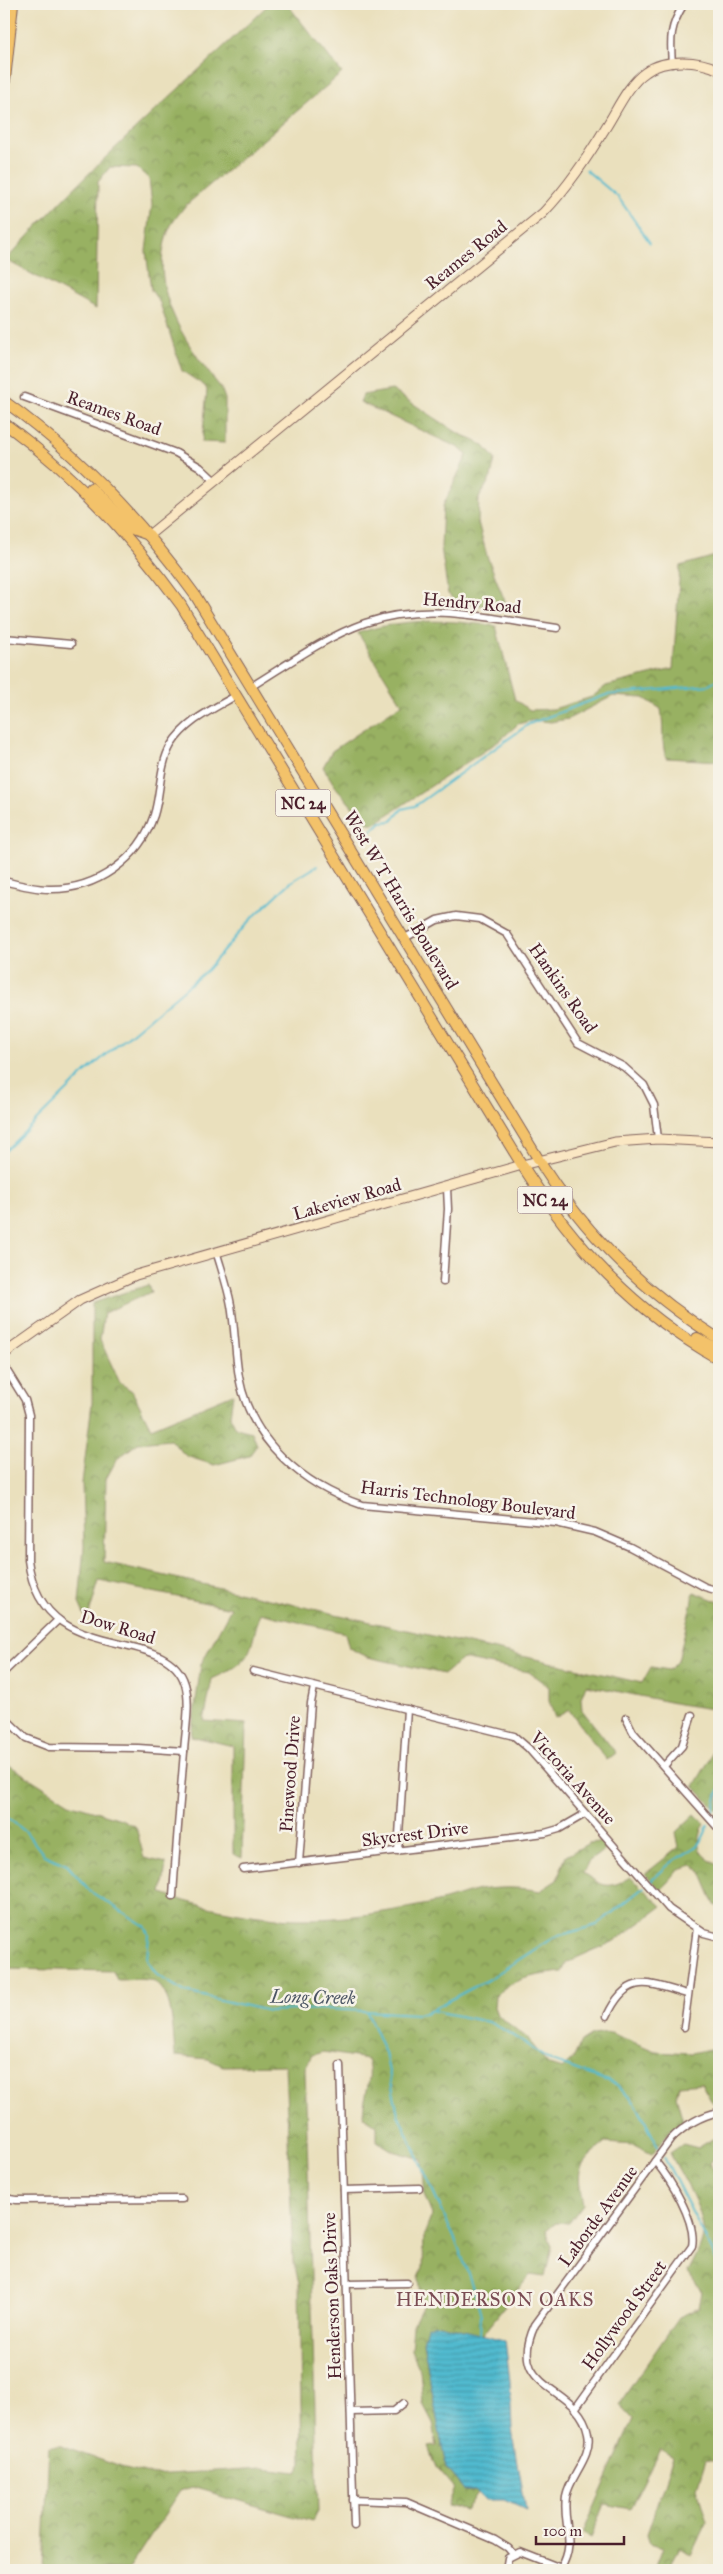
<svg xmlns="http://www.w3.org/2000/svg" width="723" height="2574" font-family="'IM FELL Great Primer',serif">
<defs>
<pattern id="forest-crowns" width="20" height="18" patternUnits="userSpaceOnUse" patternTransform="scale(1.25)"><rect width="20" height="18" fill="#98b162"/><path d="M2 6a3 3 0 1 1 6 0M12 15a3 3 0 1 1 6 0" fill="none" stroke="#7e8f51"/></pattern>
<pattern id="water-rules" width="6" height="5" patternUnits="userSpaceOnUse" patternTransform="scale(1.25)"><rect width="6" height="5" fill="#51bacf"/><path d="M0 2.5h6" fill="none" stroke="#4597a8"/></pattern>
</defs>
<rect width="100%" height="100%" fill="#f7f3e8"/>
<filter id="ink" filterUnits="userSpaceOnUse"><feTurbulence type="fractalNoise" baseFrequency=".02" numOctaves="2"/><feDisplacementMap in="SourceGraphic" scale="10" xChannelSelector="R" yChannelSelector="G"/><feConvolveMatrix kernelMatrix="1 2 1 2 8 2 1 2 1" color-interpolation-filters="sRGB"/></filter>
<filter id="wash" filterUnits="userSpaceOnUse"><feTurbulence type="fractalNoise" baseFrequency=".0096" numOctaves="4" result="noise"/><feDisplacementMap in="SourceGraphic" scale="20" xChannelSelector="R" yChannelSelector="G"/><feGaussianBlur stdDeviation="1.12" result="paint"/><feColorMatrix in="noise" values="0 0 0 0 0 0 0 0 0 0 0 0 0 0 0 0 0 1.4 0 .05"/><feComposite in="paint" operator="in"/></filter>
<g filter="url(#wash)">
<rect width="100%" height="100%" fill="#eae0bd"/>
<g fill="url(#forest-crowns)" stroke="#716846">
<path d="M 269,4 L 287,4 L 342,73 L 185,206 C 179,214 171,223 168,232 C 147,290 187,346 221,388 L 225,399 L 225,443 L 202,442 L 207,390 L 205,386 L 182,371 L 160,303 L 151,290 L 146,251 L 152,204 L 149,179 L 137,168 L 110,167 L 98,182 L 96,309 L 6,260 C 87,169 181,88 269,4 Z"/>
<path d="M 392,390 L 458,433 L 483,445 L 495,459 L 491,477 L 479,498 L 478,522 L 487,556 L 508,609 L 456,602 L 448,594 L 441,547 L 443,506 L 467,455 L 459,448 L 360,402 L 363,395 Z"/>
<path d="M 719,555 L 719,761 L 666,758 C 661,742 664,726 661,709 L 644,698 L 613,696 L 568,719 L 551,722 L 533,720 L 518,724 L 499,741 L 374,824 L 365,822 L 335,786 L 323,767 L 332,751 L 402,704 L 358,633 C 407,617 446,620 496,626 L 515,700 L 530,710 L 553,709 L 592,697 L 606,686 L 673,669 L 680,566 Z"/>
<path d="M 148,1285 L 151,1292 L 104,1313 L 100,1340 L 120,1383 L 132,1391 L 151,1428 L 233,1394 L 230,1416 L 236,1428 L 252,1432 L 257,1445 L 249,1456 L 214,1465 L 186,1456 L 170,1440 L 138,1443 L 117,1459 L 106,1479 L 104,1562 L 642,1683 L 651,1667 L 669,1670 L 678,1661 L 694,1592 L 719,1602 L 719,1710 L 679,1704 L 586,1685 L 581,1698 L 582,1710 L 616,1753 L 607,1760 L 569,1710 L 555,1718 L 549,1701 L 549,1687 L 529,1672 L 462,1659 L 444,1674 L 368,1657 L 349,1648 L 345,1633 L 260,1613 C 248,1654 255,1660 212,1679 L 204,1721 L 246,1724 L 242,1858 L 233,1854 L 233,1746 L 191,1736 L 201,1664 L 231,1608 L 99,1581 L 87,1621 L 79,1603 L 84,1546 L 82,1483 L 92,1403 L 92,1303 Z"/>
<path d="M 719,1728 L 719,1809 L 718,1812 L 694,1786 L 710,1759 Z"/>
<path d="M 4,1762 L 69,1803 L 121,1819 L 136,1827 L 144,1858 L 166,1863 L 162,1894 C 200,1907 259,1919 300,1919 C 342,1920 386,1912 428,1904 C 445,1901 462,1894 479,1890 C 499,1887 520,1887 540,1891 L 557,1880 L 566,1856 L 589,1843 L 600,1842 L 607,1848 L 588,1862 L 583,1873 C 603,1887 609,1890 630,1877 L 662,1906 L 617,1940 L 567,1962 L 562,1972 C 538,1975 513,1977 495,1996 L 494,2007 L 497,2015 L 526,2037 L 549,2065 L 562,2069 L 573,2059 L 581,2042 L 592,2035 L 611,2033 L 655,2051 L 691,2053 L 719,2047 L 719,2103 L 713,2104 L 701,2083 L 679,2085 L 676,2096 L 683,2121 L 669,2132 L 652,2154 L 634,2145 L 605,2143 C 577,2166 576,2169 583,2204 L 569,2223 L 556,2222 L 546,2230 L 552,2246 L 545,2277 L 530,2275 L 482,2335 L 439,2324 L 423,2342 L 444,2456 L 447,2468 L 465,2490 L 479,2491 L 466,2511 L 447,2506 L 454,2487 L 436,2466 L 429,2447 L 437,2446 L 433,2423 L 423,2404 L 420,2370 L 411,2350 L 413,2325 L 422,2307 L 419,2277 L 423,2267 L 424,2235 L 432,2215 L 425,2197 L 422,2159 L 393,2151 L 377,2141 L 377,2126 L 363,2116 C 363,2097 374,2077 367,2059 L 323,2052 L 312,2055 L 305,2068 L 318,2512 L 312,2522 L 192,2487 L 180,2491 L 128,2570 L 43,2570 L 49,2446 L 61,2446 L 121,2467 L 153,2475 L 262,2468 L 297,2472 L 302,2463 L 299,2283 L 293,2260 L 285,2065 L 223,2066 L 208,2059 L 175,2056 C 173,2036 174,1988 152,1981 C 143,1978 128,1980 117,1980 L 113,1971 L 4,1969 Z"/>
<path d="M 695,1814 L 704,1824 C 695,1849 697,1853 719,1866 L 719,1907 L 715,1905 L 701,1872 L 693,1865 L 679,1869 L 661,1890 L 645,1874 L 679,1847 L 676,1832 Z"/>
<path d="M 714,2138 L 719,2139 L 719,2157 L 715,2157 L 710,2163 L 719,2180 L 719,2462 L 706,2460 L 697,2488 L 707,2521 L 691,2555 L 680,2548 L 668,2570 L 655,2568 L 663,2547 L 650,2543 L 647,2534 L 673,2457 L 660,2449 L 630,2509 L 605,2504 L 591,2538 L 583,2533 L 633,2419 L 619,2404 L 679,2317 L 699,2308 L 702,2292 L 688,2272 C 694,2260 705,2242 703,2228 C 700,2202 681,2176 670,2153 L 683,2144 L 698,2148 Z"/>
</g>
<path fill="url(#water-rules)" stroke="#4e6c7d" d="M 439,2324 L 505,2340 L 510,2381 L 512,2429 L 526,2510 L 504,2500 L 485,2500 L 475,2490 L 465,2490 L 447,2468 L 444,2457 L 423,2342 L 427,2326 Z"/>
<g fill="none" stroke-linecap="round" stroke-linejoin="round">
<g stroke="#51bacf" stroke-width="2">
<path d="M 586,170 L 618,197 L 650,243"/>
<path d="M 366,836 L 381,822 L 392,821 L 402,809 L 415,806 L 529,724 L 606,695 L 709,685 L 719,679"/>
<path d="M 4,1152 L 88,1070 L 207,970 L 249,921 L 291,882 L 317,866"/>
<path d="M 713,1811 L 719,1790"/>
<path d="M 4,1815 L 26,1832 L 44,1855 L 67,1865 L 91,1892 L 145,1926 L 149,1934 L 147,1960 L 157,1975 L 185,1992 L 269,2011 L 327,2009 L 418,2014 L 425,2013 L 489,1979 L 554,1937 L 597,1925 L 644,1887"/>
<path d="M 651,1881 C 659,1874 666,1866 675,1860 C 693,1848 701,1848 708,1825"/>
<path d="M 430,2010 L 493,2023 L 552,2061 L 616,2084 L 636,2104 L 659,2148"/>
<path d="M 367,2012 L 385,2053 L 398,2114 L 458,2246 L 476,2296 L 481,2315 L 480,2336"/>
<path d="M 664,2157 L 719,2265"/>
</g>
</g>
</g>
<g filter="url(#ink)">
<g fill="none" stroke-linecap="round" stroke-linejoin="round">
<g stroke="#82635e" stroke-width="9">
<g id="street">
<path d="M 672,64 C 670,38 670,26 684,4"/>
<path d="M 24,397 L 176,453 L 200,467 L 215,481"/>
<path d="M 4,638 L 71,644"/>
<path d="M 252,686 C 288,664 325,637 365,623 C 428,601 493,619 557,628"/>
<path d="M 4,881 C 19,885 34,889 49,889 C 96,890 139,860 154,815 C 161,793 159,766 171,745 C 186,721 213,709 237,695"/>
<path d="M 405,938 L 437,920 L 456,916 L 480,919 L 507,934 L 578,1043 L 624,1067 L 644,1085 L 654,1105 L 658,1139"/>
<path d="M 217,1254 C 222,1271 228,1288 231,1305 C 235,1329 235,1353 239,1377 C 251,1442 303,1485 362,1505 L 556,1523 L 595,1532 L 630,1547 L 705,1587 L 719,1591"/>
<path d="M 443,1282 L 448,1209 L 447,1188"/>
<path d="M 4,1366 L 25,1400 L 29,1415 L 28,1560 C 42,1671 166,1621 185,1684 C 191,1704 185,1731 184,1752 C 180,1800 176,1848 173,1896"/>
<path d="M 253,1671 L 514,1736 L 528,1748 L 669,1909 L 704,1933 L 719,1937"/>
<path d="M 4,1672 L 58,1620"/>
<path d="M 4,1717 L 26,1738 L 49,1747 L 138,1748 L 184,1751"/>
<path d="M 626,1718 L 633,1732 L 719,1829"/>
<path d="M 664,1766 L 682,1746 L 692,1715"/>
<path d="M 398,1851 L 407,1709"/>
<path d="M 299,1863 L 311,1703 L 314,1687"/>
<path d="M 243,1869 L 545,1833 L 559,1829 L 585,1814"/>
<path d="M 607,2016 C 628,1971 648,1983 687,1994"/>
<path d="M 684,2027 L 697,1928"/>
<path d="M 340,2065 L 354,2526"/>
<path d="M 344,2190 L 419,2188"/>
<path d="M 4,2198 L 16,2200 L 182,2199"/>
<path d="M 347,2284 L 407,2283"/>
<path d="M 575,2409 L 692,2246 C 697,2222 670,2179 655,2161"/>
<path d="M 351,2412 L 394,2411 L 404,2403"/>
<path d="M 353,2500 L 406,2502 L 495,2540 L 508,2548 L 513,2554"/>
<path d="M 561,2568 C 577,2541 562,2524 566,2497 C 570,2475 593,2457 588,2433 C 579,2384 504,2392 535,2325 L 671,2139 C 685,2125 700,2116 719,2112"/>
<path d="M 506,2570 L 508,2558 L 520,2552 L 566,2570"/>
</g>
</g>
<g stroke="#82635e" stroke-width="11">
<g id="secondary">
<path d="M 149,535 L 543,213 C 568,187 587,158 606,127 C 617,110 628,84 646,72 C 665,58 699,60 719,70"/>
<path d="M 4,1354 L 80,1300 L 136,1275 L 522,1165 L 615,1142 L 658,1139 L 719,1142"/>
</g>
</g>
<g stroke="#82635e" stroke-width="12">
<g id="primary">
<path d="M 4,89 L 13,4"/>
<path d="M 4,401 C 79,455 141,520 195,595 L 545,1170 C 591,1241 648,1295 719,1339"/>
<path d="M 4,423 C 74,474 130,535 181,605 L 522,1165 C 574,1246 634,1312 719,1359"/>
<path d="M 91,488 L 132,529 L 149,535"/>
<path d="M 697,1338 L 719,1350"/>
</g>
</g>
<use href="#street" stroke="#fff" stroke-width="6"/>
<use href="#secondary" stroke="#fae7c3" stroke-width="9"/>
<use href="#primary" stroke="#f3c26a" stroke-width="10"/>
</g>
</g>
<g text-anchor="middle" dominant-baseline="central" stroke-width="5" stroke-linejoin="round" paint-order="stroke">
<g fill="#f7f3e8" stroke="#7e5f64" stroke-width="1">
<rect x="275.5" y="789.5" width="55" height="27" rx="4"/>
<rect x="517.5" y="1186.5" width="55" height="27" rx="4"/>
</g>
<g font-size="16" font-weight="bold" fill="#4a1f2b">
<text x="303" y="803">NC 24</text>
<text x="545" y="1200">NC 24</text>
</g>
<g font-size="18" fill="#4a1f2b" stroke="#f7f3e8">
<text transform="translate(466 255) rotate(-39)">Reames Road</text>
<text transform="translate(114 413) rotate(20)">Reames Road</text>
<text transform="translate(472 603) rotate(5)">Hendry Road</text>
<text transform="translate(401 900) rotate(59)">West W T Harris Boulevard</text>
<text transform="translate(563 988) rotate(55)">Hankins Road</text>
<text transform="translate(347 1199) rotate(-16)">Lakeview Road</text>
<text transform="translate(468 1500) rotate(7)">Harris Technology Boulevard</text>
<text transform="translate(118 1627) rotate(17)">Dow Road</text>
<text transform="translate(290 1774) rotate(-86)">Pinewood Drive</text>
<text transform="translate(573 1778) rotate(48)">Victoria Avenue</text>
<text transform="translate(415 1834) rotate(-7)">Skycrest Drive</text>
<text transform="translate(598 2216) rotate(-54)">Laborde Avenue</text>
<text transform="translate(332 2296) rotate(-92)">Henderson Oaks Drive</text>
<text transform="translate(624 2315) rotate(-54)">Hollywood Street</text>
</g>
<g font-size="19" font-style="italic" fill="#4c5564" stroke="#f7f3e8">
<text transform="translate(313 1997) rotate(1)">Long Creek</text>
</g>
<g font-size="19" letter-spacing="1" fill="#7a4c53" stroke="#f7f3e8">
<text x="495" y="2299">HENDERSON OAKS</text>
</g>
</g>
<rect width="723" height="2574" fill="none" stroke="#f7f3e8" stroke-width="20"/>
<path d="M536 2536v8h88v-8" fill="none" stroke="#4a1f2b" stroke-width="2.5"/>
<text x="543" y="2536" font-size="15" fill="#4a1f2b" stroke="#f7f3e8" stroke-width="4" paint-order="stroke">100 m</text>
</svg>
